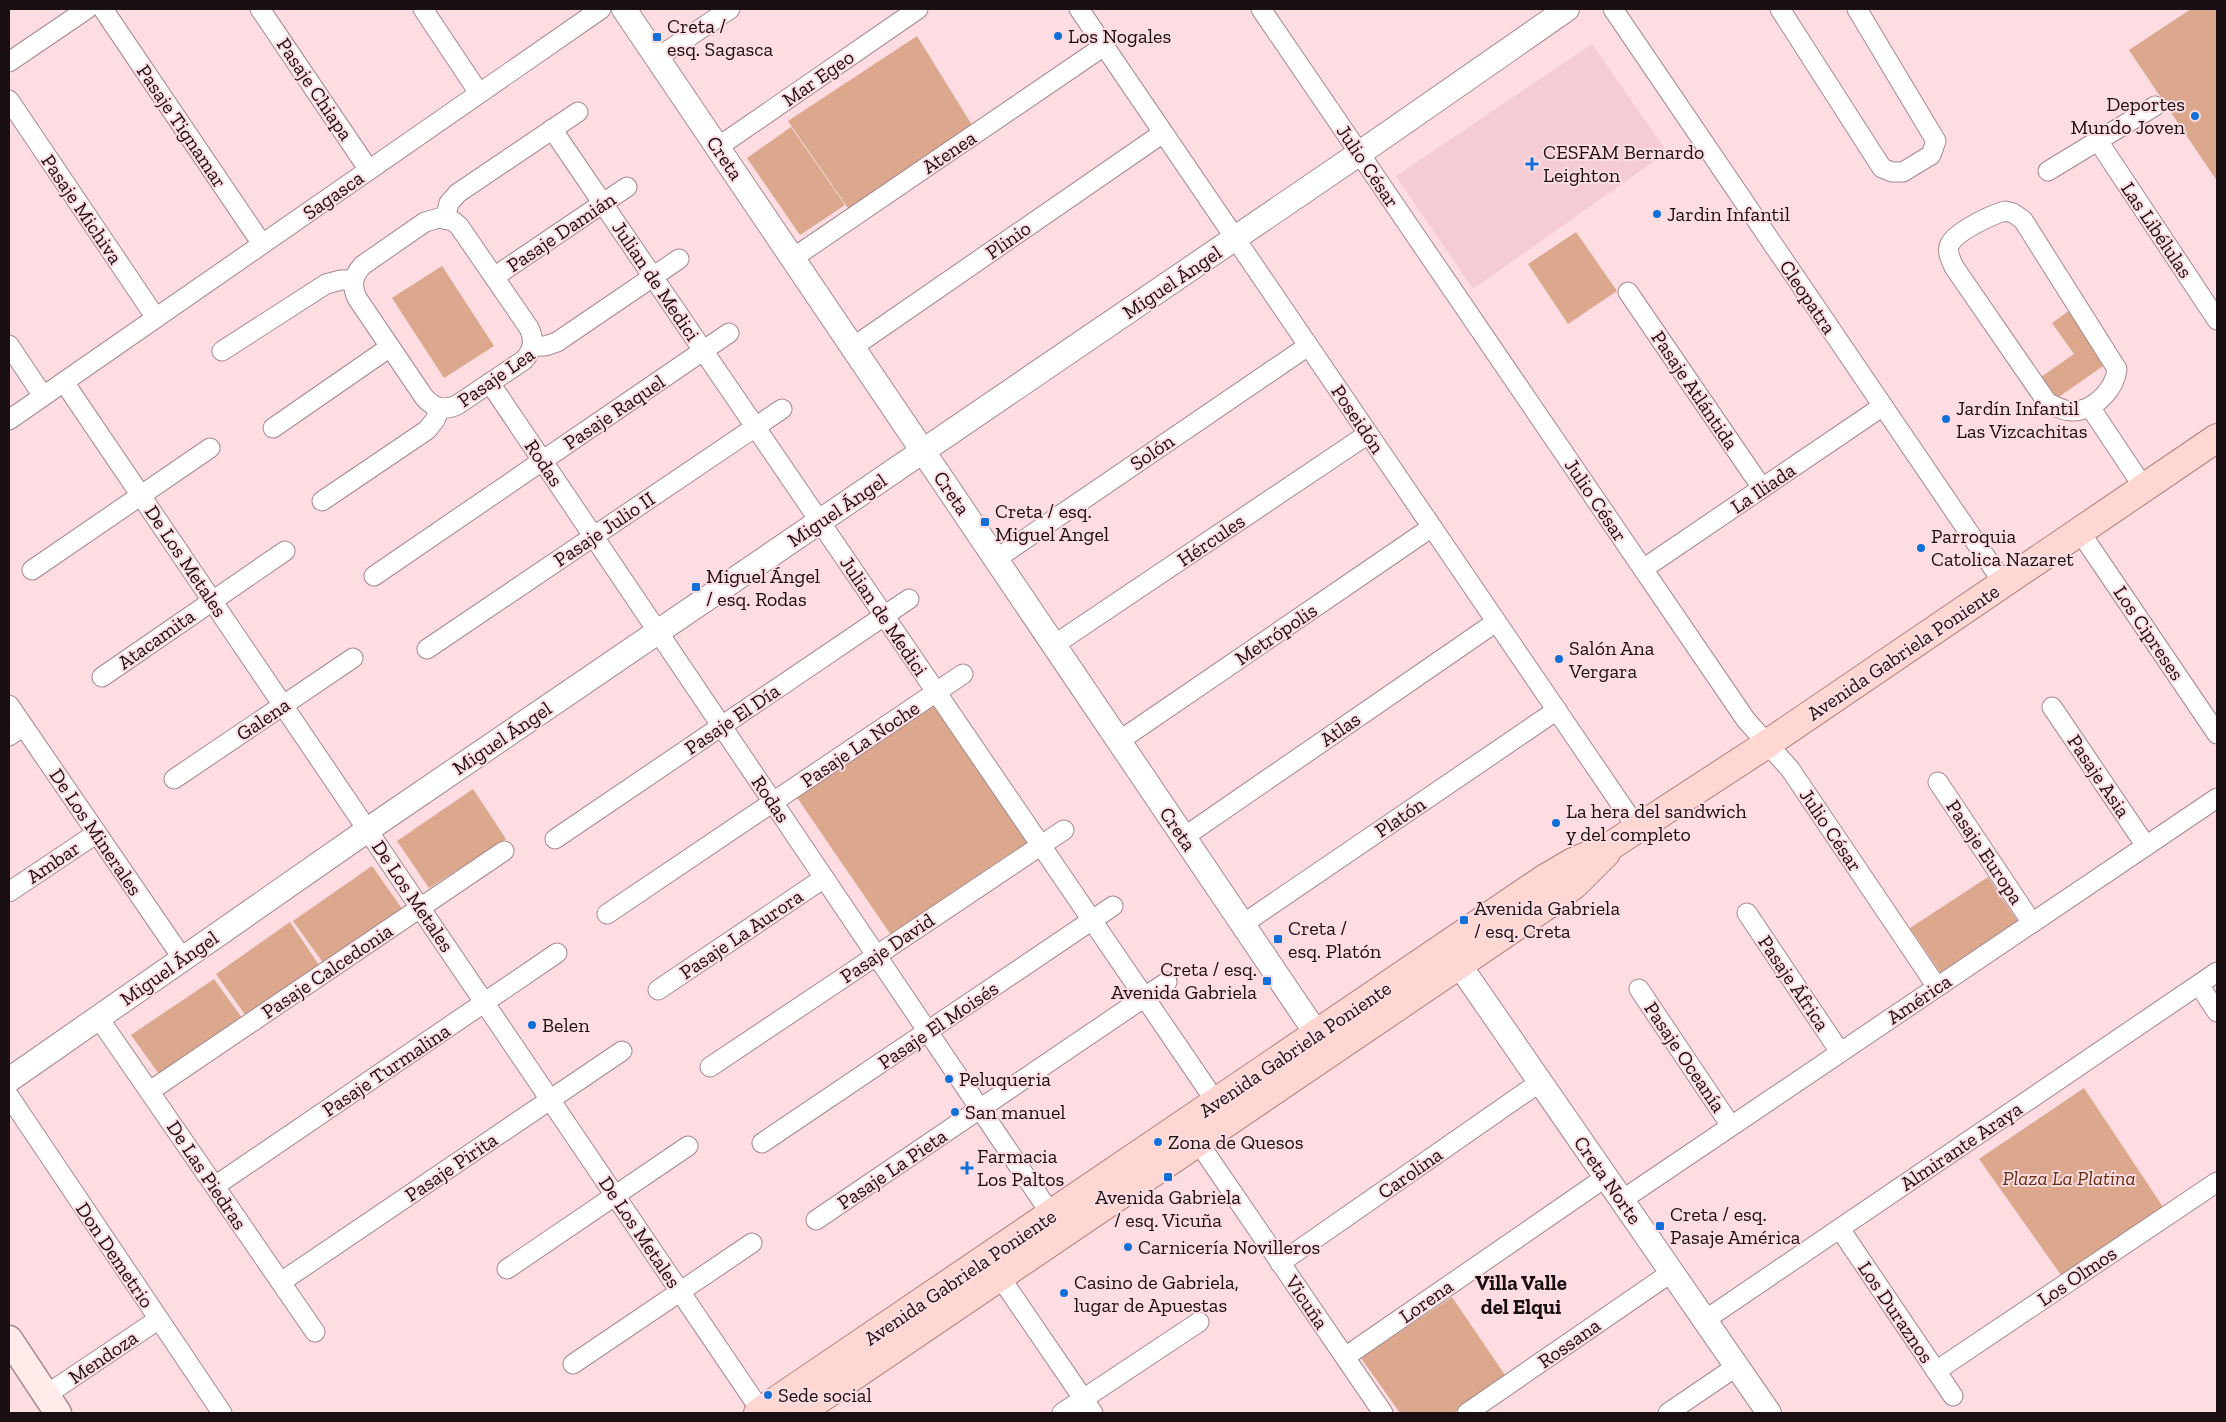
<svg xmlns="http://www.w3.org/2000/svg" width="2226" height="1422" font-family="'Zilla Slab',serif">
<rect width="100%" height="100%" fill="#fddce2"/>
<path fill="#f5ccd5" d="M 1592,44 L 1667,152 L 1473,289 L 1396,176 Z"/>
<g fill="#dba78d">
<path d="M 2191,9 L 2217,9 L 2217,181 L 2129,50 Z"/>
<path d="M 917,36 L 975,130 L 850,211 L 788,121 Z"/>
<path d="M 791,127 L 845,205 L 800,235 L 747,158 Z"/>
<path d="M 1576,232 L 1617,291 L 1568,324 L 1528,264 Z"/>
<path d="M 442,266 L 494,346 L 444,378 L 392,298 Z"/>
<path d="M 2073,308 L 2110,361 L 2056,399 L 2041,377 L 2074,354 L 2052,323 Z"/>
<path d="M 932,702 L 1028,844 L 891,935 L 796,796 Z"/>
<path d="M 473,789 L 506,839 L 429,888 L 397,841 Z"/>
<path d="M 372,866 L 403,910 L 324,964 L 293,921 Z"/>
<path d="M 1988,877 L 2019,923 L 1942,975 L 1910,928 Z"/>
<path d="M 290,922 L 319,965 L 246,1016 L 216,974 Z"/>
<path d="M 214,979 L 242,1018 L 161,1077 L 131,1035 Z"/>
<path d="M 2084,1088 L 2163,1207 L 2061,1275 L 1979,1159 Z"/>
<path d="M 1452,1297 L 1507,1378 L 1453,1413 L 1400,1413 L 1361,1358 Z"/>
</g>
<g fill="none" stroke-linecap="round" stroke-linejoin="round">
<g stroke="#a6888e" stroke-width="21">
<g id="minor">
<path d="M 103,9 L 262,244"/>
<path d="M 260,9 L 369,170"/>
<path d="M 423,9 L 479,93"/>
<path d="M 1079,9 L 1637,828"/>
<path d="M 1261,9 L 1746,720 L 1790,769 L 1937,987"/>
<path d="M 1613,9 L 2004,584"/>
<path d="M 1780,9 L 1882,168 L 1892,172 L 1903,172 L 1931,155 L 1936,141 L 1857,9"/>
<path d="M 657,58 L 730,9"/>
<path d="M 9,62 L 87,9"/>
<path d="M 9,100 L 156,318"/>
<path d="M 552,129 L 1216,1102"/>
<path d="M 2098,141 L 2217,320"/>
<path d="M 718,147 L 918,9"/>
<path d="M 2048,171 L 2155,106"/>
<path d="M 2005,211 L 2013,213 L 2023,220 L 2117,369 C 2115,389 2095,410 2074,411 C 2064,412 2055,406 2047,402 L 1954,267 C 1951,260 1946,251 1950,244 C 1957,231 1991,215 2005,211 Z"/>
<path d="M 439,218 L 453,221 L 459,226 L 529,328 C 535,340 533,350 524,360 L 457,405 C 444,411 433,408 424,397 L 357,298 C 351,285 353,275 363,265 L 425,222 Z"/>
<path d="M 445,219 L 449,203 L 458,193 L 578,112"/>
<path d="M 793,258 L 1104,46"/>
<path d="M 494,277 L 627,187"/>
<path d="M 1628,292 L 1762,488"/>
<path d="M 9,345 L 43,396"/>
<path d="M 533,346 L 545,346 L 557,342 L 679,259"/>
<path d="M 853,347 L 1163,133"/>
<path d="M 222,351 L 326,284 L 341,280 L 354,280"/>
<path d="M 64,382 L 761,1411"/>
<path d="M 490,383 L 1051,1214"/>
<path d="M 2090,407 L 2144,488"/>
<path d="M 9,420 L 601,9"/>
<path d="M 273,428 L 390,347"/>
<path d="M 322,501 L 427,430 L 435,420 L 440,408"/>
<path d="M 2080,532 L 2217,734"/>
<path d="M 996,559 L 1308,346"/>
<path d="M 1643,569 L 1883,406"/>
<path d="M 32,570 L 210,448"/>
<path d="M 374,576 L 729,333"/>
<path d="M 1054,645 L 1368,434"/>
<path d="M 427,649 L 782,409"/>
<path d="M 102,677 L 285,551"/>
<path d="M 9,705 L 183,959"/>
<path d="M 2052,707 L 2146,846"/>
<path d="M 9,736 L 23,726"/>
<path d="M 1119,741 L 1432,527"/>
<path d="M 174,779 L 353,658"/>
<path d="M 1938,782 L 2032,923"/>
<path d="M 1184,837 L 1496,622"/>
<path d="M 555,839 L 909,599"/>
<path d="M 9,892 L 97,833"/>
<path d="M 1747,913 L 1840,1052"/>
<path d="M 607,914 L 963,674"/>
<path d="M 1243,924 L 1557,710"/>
<path d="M 2199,985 L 2217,1012"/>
<path d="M 1639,989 L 1731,1126"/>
<path d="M 658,990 L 824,878"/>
<path d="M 98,1017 L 315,1332"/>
<path d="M 710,1067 L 1064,830"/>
<path d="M 150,1091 L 504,851"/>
<path d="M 9,1096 L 222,1413"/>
<path d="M 1198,1142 L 1383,1413"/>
<path d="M 762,1143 L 1113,906"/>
<path d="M 215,1186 L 557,953"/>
<path d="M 1622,1200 L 2217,798"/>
<path d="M 816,1220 L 1167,982"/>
<path d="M 1840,1229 L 1953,1396"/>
<path d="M 1280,1263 L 1540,1082"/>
<path d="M 507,1269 L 688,1146"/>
<path d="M 1000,1277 L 1093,1413"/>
<path d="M 281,1282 L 622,1051"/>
<path d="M 1705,1320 L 2217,972"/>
<path d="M 1345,1357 L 1606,1177"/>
<path d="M 573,1364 L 752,1243"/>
<path d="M 1936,1371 L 2217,1182"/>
<path d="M 46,1395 L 159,1319"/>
<path d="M 1062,1413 L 1199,1322"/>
<path d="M 1467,1413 L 1672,1272"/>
<path d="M 1668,1413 L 1737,1366"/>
</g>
</g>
<g stroke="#a6888e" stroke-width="26">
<g id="tertiary">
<path d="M 624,9 L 1327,1049"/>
<path d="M 1449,950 L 1769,1413"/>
<path d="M 9,1080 L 382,820 L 1360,153 L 1567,9"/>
</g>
</g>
<g stroke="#a6888e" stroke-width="29">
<path id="secondary" d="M 9,1339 L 58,1413"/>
</g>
<g stroke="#ae7f7c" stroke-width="30">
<g id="primary">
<path d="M 758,1413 L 1544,879 L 1573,862 L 1612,845 L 1767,744 L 2217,438"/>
<path d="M 799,1413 L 1556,899 L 1575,884 L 1606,853"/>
</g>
</g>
<use href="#minor" stroke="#fff" stroke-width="19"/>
<use href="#tertiary" stroke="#fff" stroke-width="24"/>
<use href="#secondary" stroke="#ffebe9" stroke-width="26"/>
<use href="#primary" stroke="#fed7d3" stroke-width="28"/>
</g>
<g fill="#1070d8" stroke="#fddce2" stroke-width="2">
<circle cx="1058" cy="36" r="5"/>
<rect x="652" y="32" width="10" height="10" rx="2.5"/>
<circle cx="2195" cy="116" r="5"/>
<path d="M1529.5 156.5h5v5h5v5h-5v5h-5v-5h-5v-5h5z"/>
<circle cx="1657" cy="214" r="5"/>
<circle cx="1946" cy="419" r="5"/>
<rect x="980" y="517" width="10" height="10" rx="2.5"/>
<circle cx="1921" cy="548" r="5"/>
<rect x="691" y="582" width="10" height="10" rx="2.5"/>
<circle cx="1559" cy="659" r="5"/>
<circle cx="1556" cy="823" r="5"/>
<rect x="1459" y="915" width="10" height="10" rx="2.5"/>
<rect x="1273" y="934" width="10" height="10" rx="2.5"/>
<rect x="1262" y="976" width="10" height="10" rx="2.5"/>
<circle cx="532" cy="1025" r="5"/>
<circle cx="949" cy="1079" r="5"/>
<circle cx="955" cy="1112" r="5"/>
<circle cx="1158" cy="1142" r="5"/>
<path d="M964.5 1160.5h5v5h5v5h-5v5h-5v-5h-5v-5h5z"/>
<rect x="1163" y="1172" width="10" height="10" rx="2.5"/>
<rect x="1655" y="1221" width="10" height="10" rx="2.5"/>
<circle cx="1128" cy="1247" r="5"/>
<circle cx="1064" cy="1293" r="5"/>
<circle cx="768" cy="1395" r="5"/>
</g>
<g text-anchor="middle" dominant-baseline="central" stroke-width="4" stroke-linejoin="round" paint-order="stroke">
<g font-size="20" fill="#190e11" stroke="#fddce2" text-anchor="start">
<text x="667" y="26">Creta /<tspan x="667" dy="23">esq. Sagasca</tspan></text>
<text x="1068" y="36">Los Nogales</text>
<text x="2185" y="104" text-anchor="end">Deportes<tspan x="2185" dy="23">Mundo Joven</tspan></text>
<text x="1543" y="152">CESFAM Bernardo<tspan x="1543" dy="23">Leighton</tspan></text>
<text x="1667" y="214">Jardin Infantil</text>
<text x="1956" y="408">Jardín Infantil<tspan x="1956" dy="23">Las Vizcachitas</tspan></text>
<text x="995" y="511">Creta / esq.<tspan x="995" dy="23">Miguel Angel</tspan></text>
<text x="1931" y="536">Parroquia<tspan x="1931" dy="23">Catolica Nazaret</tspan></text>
<text x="706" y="576">Miguel Ángel<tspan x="706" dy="23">/ esq. Rodas</tspan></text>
<text x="1569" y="648">Salón Ana<tspan x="1569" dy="23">Vergara</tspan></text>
<text x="1566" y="811">La hera del sandwich<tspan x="1566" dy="23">y del completo</tspan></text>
<text x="1474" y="908">Avenida Gabriela<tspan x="1474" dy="23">/ esq. Creta</tspan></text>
<text x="1288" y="928">Creta /<tspan x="1288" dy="23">esq. Platón</tspan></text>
<text x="1257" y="969" text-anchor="end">Creta / esq.<tspan x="1257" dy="23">Avenida Gabriela</tspan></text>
<text x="542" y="1025">Belen</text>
<text x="959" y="1079">Peluqueria</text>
<text x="965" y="1112">San manuel</text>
<text x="1168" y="1142">Zona de Quesos</text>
<text x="977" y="1156">Farmacia<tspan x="977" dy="23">Los Paltos</tspan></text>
<text x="1168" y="1197" text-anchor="middle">Avenida Gabriela<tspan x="1168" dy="23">/ esq. Vicuña</tspan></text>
<text x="1670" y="1214">Creta / esq.<tspan x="1670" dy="23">Pasaje América</tspan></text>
<text x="1138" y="1247">Carnicería Novilleros</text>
<text x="1074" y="1282">Casino de Gabriela,<tspan x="1074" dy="23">lugar de Apuestas</tspan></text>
<text x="778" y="1395">Sede social</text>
</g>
<g font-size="20" fill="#190e11" stroke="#fddce2">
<text transform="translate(818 78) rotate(-35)">Mar Egeo</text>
<text transform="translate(315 89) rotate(56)">Pasaje Chiapa</text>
<text transform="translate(182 126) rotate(56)">Pasaje Tignamar</text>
<text transform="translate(949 152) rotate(-34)">Atenea</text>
<text transform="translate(725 158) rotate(56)">Creta</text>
<text transform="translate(1368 166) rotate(56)">Julio César</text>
<text transform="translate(333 195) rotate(-35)">Sagasca</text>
<text transform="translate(82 209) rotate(56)">Pasaje Michiva</text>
<text transform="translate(2157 230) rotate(56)">Las Libélulas</text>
<text transform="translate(561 232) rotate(-34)">Pasaje Damián</text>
<text transform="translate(1008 240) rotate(-35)">Plinio</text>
<text transform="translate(656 281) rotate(56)">Julian de Medici</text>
<text transform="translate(1172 282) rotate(-34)">Miguel Ángel</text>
<text transform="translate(1808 297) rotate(56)">Cleopatra</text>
<text transform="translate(496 377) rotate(-35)">Pasaje Lea</text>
<text transform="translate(1695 390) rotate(56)">Pasaje Atlántida</text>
<text transform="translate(614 412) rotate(-34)">Pasaje Raquel</text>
<text transform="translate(1358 419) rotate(56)">Poseidón</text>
<text transform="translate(1152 452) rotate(-34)">Solón</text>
<text transform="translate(544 463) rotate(56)">Rodas</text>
<text transform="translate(1763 488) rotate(-34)">La Iliada</text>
<text transform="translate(952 493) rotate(56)">Creta</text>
<text transform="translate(1596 500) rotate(56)">Julio César</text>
<text transform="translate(837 510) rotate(-34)">Miguel Ángel</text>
<text transform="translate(604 529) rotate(-34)">Pasaje Julio II</text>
<text transform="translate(1211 540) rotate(-34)">Hércules</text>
<text transform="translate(186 561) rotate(56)">De Los Metales</text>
<text transform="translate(884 616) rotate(56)">Julian de Medici</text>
<text transform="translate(2149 633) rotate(56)">Los Cipreses</text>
<text transform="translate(1276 634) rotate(-34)">Metrópolis</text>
<text transform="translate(156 639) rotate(-35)">Atacamita</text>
<text transform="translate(1903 652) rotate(-34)">Avenida Gabriela Poniente</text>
<text transform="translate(263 719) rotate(-34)">Galena</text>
<text transform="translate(732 719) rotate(-34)">Pasaje El Día</text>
<text transform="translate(1340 729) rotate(-35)">Atlas</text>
<text transform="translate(502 738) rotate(-34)">Miguel Ángel</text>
<text transform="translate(860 744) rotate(-34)">Pasaje La Noche</text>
<text transform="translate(2099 776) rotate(56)">Pasaje Asia</text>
<text transform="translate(771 799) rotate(56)">Rodas</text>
<text transform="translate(1400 817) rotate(-34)">Platón</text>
<text transform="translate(1178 829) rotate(56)">Creta</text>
<text transform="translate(1831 830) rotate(56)">Julio César</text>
<text transform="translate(96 832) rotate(56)">De Los Minerales</text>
<text transform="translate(1985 852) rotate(56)">Pasaje Europa</text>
<text transform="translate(53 862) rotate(-34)">Ambar</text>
<text transform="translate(413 896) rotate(56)">De Los Metales</text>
<text transform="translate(741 934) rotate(-34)">Pasaje La Aurora</text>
<text transform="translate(887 948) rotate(-34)">Pasaje David</text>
<text transform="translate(169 968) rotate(-35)">Miguel Ángel</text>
<text transform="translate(327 971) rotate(-34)">Pasaje Calcedonia</text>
<text transform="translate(1794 983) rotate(56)">Pasaje África</text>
<text transform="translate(1919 999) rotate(-34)">América</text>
<text transform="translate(938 1025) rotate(-34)">Pasaje El Moisés</text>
<text transform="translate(1295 1049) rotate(-34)">Avenida Gabriela Poniente</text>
<text transform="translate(1685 1057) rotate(56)">Pasaje Oceanía</text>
<text transform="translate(386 1070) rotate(-34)">Pasaje Turmalina</text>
<text transform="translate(1961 1146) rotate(-34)">Almirante Araya</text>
<text transform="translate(451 1167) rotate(-34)">Pasaje Pirita</text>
<text transform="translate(892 1169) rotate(-34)">Pasaje La Pieta</text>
<text transform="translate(1410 1173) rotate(-35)">Carolina</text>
<text transform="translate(207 1175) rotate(56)">De Las Piedras</text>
<text transform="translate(1608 1180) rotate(55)">Creta Norte</text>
<text transform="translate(640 1232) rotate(56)">De Los Metales</text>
<text transform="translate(115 1255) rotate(56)">Don Demetrio</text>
<text transform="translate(2077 1276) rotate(-34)">Los Olmos</text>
<text transform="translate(960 1277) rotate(-34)">Avenida Gabriela Poniente</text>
<text transform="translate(1426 1301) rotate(-35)">Lorena</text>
<text transform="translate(1307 1302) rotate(56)">Vicuña</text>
<text transform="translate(1896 1312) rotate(56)">Los Duraznos</text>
<text transform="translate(1569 1343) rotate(-35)">Rossana</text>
<text transform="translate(103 1357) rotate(-34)">Mendoza</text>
</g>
<g font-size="20" font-style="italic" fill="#612e12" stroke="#fddce2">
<text x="2069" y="1178">Plaza La Platina</text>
</g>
<g font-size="21" font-weight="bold" fill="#190e11" stroke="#fddce2">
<text x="1521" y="1282">Villa Valle<tspan x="1521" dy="24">del Elqui</tspan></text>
</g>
</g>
<rect width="2226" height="1422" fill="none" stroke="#190e11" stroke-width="20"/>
</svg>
